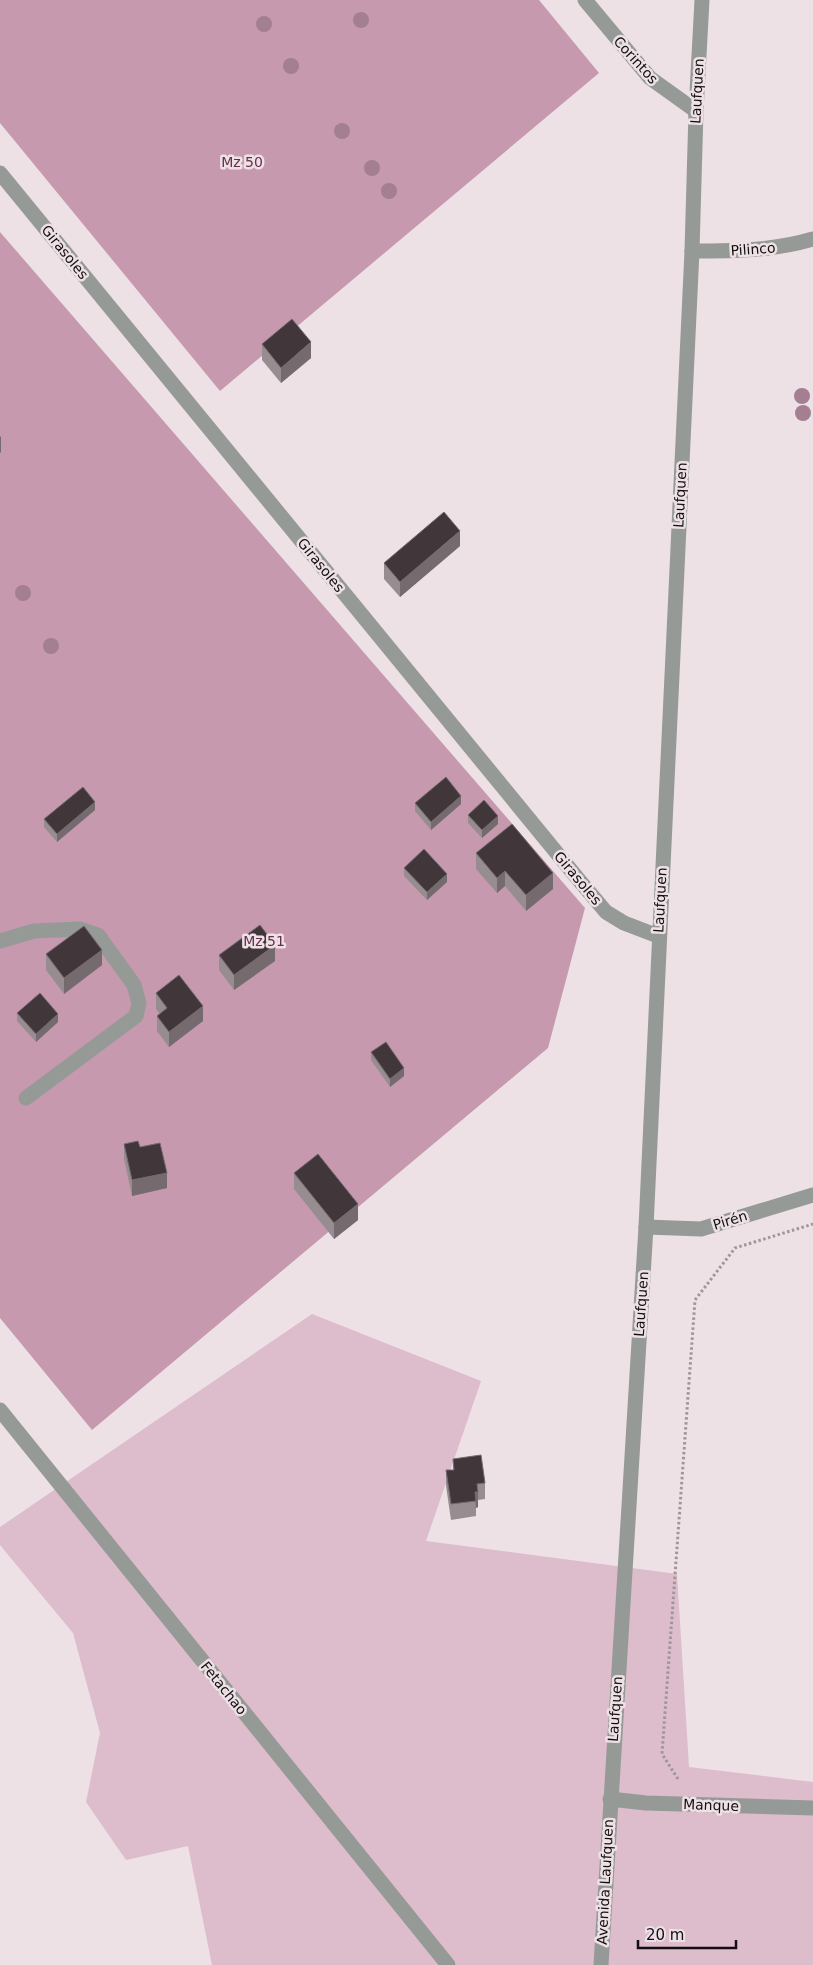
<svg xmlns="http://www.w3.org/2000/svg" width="813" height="1965" font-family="'DejaVu Sans',sans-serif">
<rect width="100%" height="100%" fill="#ede1e6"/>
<path fill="#ddbccb" d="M 312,1314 L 481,1381 L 426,1541 L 677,1574 L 689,1767 L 813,1782 L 813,1965 L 212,1965 L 188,1846 L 126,1860 L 86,1802 L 100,1733 L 73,1633 L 0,1545 L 0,1527 Z"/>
<g fill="#c699ae">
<path d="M 0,0 L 539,0 L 599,73 L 220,391 L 0,123 Z"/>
<path d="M 0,232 L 585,908 L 548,1048 L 92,1430 L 0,1318 Z"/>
</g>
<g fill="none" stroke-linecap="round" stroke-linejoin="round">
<path stroke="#9f969a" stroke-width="3" stroke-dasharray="2.5 2.5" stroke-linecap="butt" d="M 678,1779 L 662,1754 L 695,1300 L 735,1248 L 813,1224"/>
<g stroke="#959a96" stroke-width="15">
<path d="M 585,0 L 650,78 L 696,111"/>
<path d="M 0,173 L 579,880 L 606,912 L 624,923 L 658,936"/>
<path d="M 692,251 C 733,251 773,251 813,239"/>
<path d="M 0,941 L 34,931 L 80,929 L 98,935 L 134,985 L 139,1003 L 136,1016 L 26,1098"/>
<path d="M 646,1227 L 701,1229 L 813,1195"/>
<path d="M 0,1410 L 448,1965"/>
<path d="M 610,1799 L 646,1803 L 813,1808"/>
<path d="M 601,1965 L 646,1227 L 692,251 L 696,111 L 702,0"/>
</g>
</g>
<g fill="#a37f91">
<circle cx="361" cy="20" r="8"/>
<circle cx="264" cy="24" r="8"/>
<circle cx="291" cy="66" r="8"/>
<circle cx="342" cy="131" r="8"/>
<circle cx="372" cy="168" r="8"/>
<circle cx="389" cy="191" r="8"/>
<circle cx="802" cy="396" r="8"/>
<circle cx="803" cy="413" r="8"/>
<circle cx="23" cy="593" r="8"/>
<circle cx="51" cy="646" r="8"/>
</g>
<g fill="#978c90">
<path d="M 262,344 L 311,358 L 281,383 L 262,360 Z"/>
<path d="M 460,546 L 400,597 L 384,579 L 384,563 Z"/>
<path d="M 415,803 L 461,804 L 431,830 L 415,811 Z"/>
<path d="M 95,810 L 57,842 L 44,827 L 44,819 Z"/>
<path d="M 468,815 L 498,824 L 482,838 L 468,823 Z"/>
<path d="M 476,853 L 553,889 L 526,911 L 505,886 L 497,893 L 476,869 Z"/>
<path d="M 404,868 L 447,882 L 427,900 L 404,876 Z"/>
<path d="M 46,954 L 102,965 L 64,994 L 46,970 Z"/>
<path d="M 219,955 L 275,961 L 234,990 L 219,970 Z"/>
<path d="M 156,993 L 203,1021 L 169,1047 L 157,1031 L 157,1016 L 160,1014 L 156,1009 Z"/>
<path d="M 17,1013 L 58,1022 L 36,1042 L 17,1021 Z"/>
<path d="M 371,1052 L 404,1076 L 390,1087 L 371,1060 Z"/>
<path d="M 124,1144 L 140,1147 L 167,1188 L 132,1196 L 124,1159 Z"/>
<path d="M 294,1173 L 358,1220 L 334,1239 L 294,1189 Z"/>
<path d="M 453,1459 L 485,1483 L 485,1499 L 478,1500 L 478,1507 L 476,1508 L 476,1516 L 451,1520 L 446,1486 L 446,1470 L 453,1470 Z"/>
</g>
<g fill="#756a6e">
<path d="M 311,342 L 311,358 L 281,383 L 281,368 Z"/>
<path d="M 1,436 L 1,452 L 0,453 L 0,437 Z"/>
<path d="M 460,531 L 460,546 L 400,597 L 400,582 Z"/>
<path d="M 461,796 L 461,804 L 431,830 L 431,822 Z"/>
<path d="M 95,802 L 95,810 L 57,842 L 57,834 Z"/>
<path d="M 498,816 L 498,824 L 482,838 L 482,830 Z"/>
<path d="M 505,871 L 505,886 L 497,893 L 497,878 Z"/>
<path d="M 553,873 L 553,889 L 526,911 L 526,895 Z"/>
<path d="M 447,874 L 447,882 L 427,900 L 427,892 Z"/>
<path d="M 275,945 L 275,961 L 234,990 L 234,975 Z"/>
<path d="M 102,950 L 102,965 L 64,994 L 64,978 Z"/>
<path d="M 203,1006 L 203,1021 L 169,1047 L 169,1032 Z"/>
<path d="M 58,1014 L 58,1022 L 36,1042 L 36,1034 Z"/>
<path d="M 404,1068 L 404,1076 L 390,1087 L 390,1079 Z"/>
<path d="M 167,1173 L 167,1188 L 132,1196 L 132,1180 Z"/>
<path d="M 358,1204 L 358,1220 L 334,1239 L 334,1223 Z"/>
<path d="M 475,1492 L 478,1492 L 478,1507 L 476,1508 Z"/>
</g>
<g fill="#41373b" stroke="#756a6e">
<path d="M 292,319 L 311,342 L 281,368 L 262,344 Z"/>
<path d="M 444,512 L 460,531 L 400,582 L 384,563 Z"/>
<path d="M 446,777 L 461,796 L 431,822 L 415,803 Z"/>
<path d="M 83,787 L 95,802 L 57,834 L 44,819 Z"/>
<path d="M 484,800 L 498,816 L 482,830 L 468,815 Z"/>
<path d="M 512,824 L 553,873 L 526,895 L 505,871 L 497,878 L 476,853 Z"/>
<path d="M 424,849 L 447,874 L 427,892 L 404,868 Z"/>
<path d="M 260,925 L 275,945 L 234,975 L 219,955 Z"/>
<path d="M 84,926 L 102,950 L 64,978 L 46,954 Z"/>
<path d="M 179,975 L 203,1006 L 169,1032 L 157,1016 L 167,1008 L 156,993 Z"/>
<path d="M 40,993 L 58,1014 L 36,1034 L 17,1013 Z"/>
<path d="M 386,1042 L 404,1068 L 390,1079 L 371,1052 Z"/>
<path d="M 138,1141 L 140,1147 L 160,1143 L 167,1173 L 132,1180 L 124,1144 Z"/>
<path d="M 318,1154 L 358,1204 L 334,1223 L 294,1173 Z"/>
<path d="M 481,1455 L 485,1483 L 477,1484 L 478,1492 L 475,1492 L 476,1501 L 451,1504 L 446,1470 L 454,1470 L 453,1459 Z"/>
</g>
<g text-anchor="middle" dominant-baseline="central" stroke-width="5" stroke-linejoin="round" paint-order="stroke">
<g font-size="14" fill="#130f10" stroke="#ede1e6">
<text transform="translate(636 60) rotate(48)">Corintos</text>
<text transform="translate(697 91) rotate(-87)">Laufquen</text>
<text transform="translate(753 249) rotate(-4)">Pilinco</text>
<text transform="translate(65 252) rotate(51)">Girasoles</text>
<text transform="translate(680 495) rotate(-87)">Laufquen</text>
<text transform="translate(321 565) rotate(51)">Girasoles</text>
<text transform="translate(578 878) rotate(50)">Girasoles</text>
<text transform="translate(660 900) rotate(-87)">Laufquen</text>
<text transform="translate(730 1220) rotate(-17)">Pirén</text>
<text transform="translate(641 1304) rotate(-86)">Laufquen</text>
<text transform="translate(224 1688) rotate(51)">Fetachao</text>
<text transform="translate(615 1709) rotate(-86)">Laufquen</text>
<text transform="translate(711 1805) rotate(2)">Manque</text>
<text transform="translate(605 1882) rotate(-87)">Avenida Laufquen</text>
</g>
<g font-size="14" fill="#672e4b" stroke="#ede1e6">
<text x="242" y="162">Mz 50</text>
<text x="264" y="941">Mz 51</text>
</g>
</g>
<path d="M638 1940v8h98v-8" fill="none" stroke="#130f10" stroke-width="2.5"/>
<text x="646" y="1940" font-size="15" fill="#130f10" stroke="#ede1e6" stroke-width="4" paint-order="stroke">20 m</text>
</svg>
